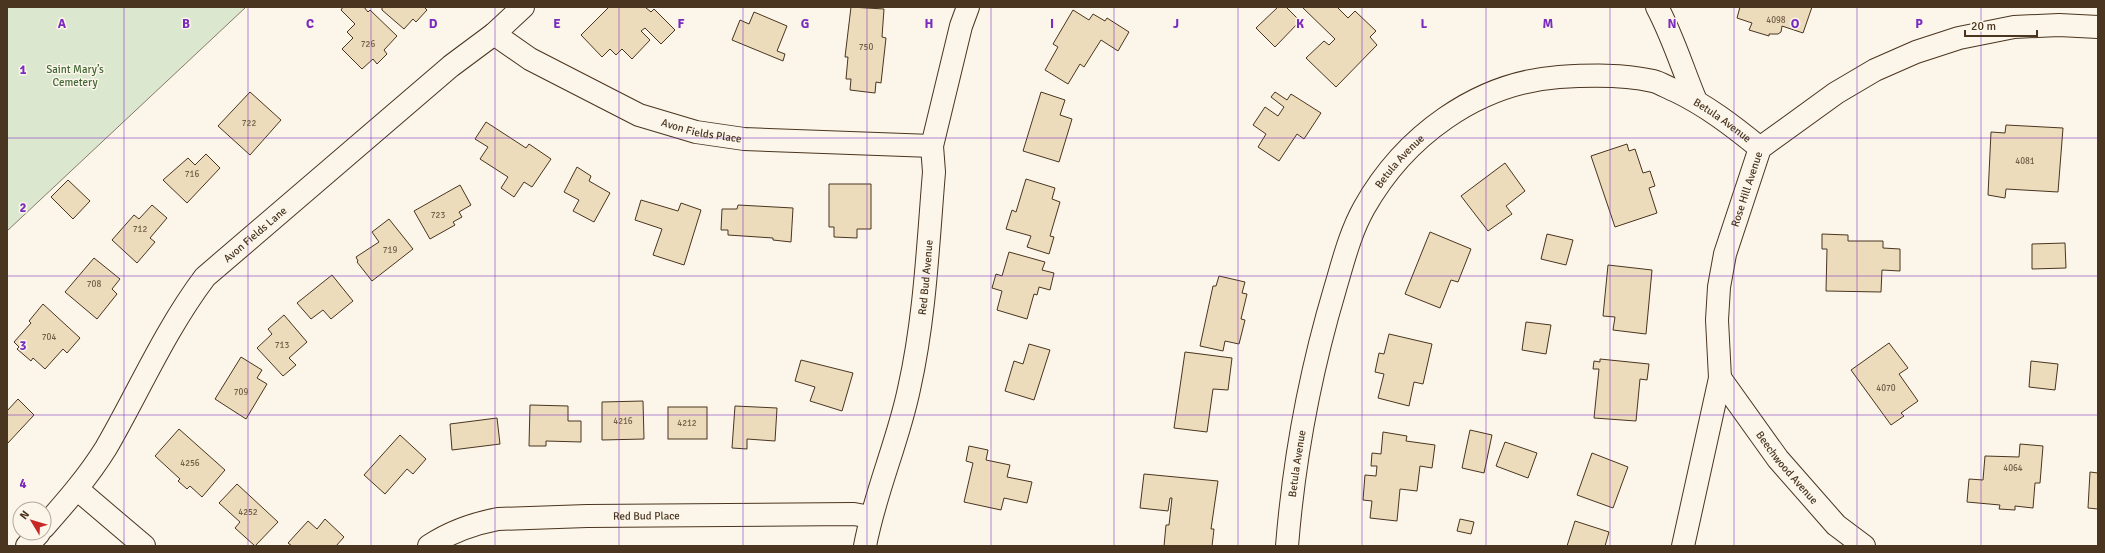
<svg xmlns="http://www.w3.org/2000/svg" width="2105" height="553" font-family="Signika,sans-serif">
<rect width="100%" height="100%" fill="#fbf6e9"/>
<path fill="#dce7d0" stroke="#887966" d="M 7,7 L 246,7 L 7,231 Z"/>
<g fill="#ecdcbc" stroke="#4a3520">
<path d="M 343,7 L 364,7 L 368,12 L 370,10 L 397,36 L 384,50 L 387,54 L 377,64 L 373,59 L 362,69 L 342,49 L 353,38 L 347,32 L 355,24 L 341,10 Z"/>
<path d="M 382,7 L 424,7 L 427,10 L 416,22 L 413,19 L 404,29 L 382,10 Z"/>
<path d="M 609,7 L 645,7 L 651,12 L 654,9 L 675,30 L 661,44 L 645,28 L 641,31 L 650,40 L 632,59 L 622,49 L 616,55 L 610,49 L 602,57 L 581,35 Z"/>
<path d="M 851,7 L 884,9 L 882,37 L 886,38 L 881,83 L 876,82 L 875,93 L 850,90 L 851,79 L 846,79 L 848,57 L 845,57 Z"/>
<path d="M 1278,7 L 1286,7 L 1300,21 L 1275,47 L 1256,28 Z"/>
<path d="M 1302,7 L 1337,7 L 1348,18 L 1355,11 L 1376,31 L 1370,37 L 1377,45 L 1336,87 L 1306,58 L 1324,41 L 1329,45 L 1335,39 Z"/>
<path d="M 1740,7 L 1812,7 L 1803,33 L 1782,26 L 1781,32 L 1778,34 L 1769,34 L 1769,36 L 1749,30 L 1752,23 L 1737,18 Z"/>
<path d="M 1073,10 L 1089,20 L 1093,14 L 1105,21 L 1107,18 L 1129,32 L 1118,51 L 1101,40 L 1084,67 L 1080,64 L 1068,84 L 1045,70 L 1058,47 L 1053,44 Z"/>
<path d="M 754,12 L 787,26 L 777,51 L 785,54 L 783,61 L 732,40 L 740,20 L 749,24 Z"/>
<path d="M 250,92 L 281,120 L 250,155 L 218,126 Z"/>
<path d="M 1041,92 L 1065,100 L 1060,115 L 1072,119 L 1059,162 L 1023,151 Z"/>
<path d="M 1275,92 L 1287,100 L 1291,94 L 1321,113 L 1304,139 L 1297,134 L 1279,161 L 1258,147 L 1266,134 L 1253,125 L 1265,107 L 1278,116 L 1284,107 L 1271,97 Z"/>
<path d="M 486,122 L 526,148 L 529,144 L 551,159 L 532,187 L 524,182 L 514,197 L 501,188 L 508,177 L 480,159 L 488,147 L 475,139 Z"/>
<path d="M 2006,125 L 2063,128 L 2058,192 L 2006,189 L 2005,198 L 1988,195 L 1991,132 L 2005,133 Z"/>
<path d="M 1627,144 L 1629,151 L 1635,149 L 1643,173 L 1650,171 L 1655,186 L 1649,188 L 1657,213 L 1615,227 L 1591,156 Z"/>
<path d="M 206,154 L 220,168 L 187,203 L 163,180 L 188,158 L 195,165 Z"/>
<path d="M 1505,163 L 1525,191 L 1506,206 L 1512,214 L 1488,231 L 1461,196 Z"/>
<path d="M 577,167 L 591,176 L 589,181 L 610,193 L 594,222 L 573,211 L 579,200 L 564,192 Z"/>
<path d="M 1026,179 L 1055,188 L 1052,199 L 1060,202 L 1050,236 L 1054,237 L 1049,254 L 1027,247 L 1031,236 L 1006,229 L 1012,210 L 1016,212 Z"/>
<path d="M 68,180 L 90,201 L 73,219 L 51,197 Z"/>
<path d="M 829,184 L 871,184 L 871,229 L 857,229 L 857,238 L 834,237 L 834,227 L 829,227 Z"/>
<path d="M 460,185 L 471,205 L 459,212 L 462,217 L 453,222 L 455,225 L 430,239 L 414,211 Z"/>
<path d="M 641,200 L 678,211 L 681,203 L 701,210 L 684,265 L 653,255 L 662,229 L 635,220 Z"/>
<path d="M 152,205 L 167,218 L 150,238 L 155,242 L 137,263 L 112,240 L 134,215 L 139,219 Z"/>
<path d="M 738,205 L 793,208 L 791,242 L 773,240 L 773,238 L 728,235 L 728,230 L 721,230 L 722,209 L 737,209 Z"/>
<path d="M 389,219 L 413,249 L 372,281 L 357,262 L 358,261 L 356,257 L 379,242 L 372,232 Z"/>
<path d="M 1430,232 L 1471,249 L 1458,282 L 1451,280 L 1440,308 L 1405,294 Z"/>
<path d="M 1547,234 L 1573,240 L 1566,265 L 1541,259 Z"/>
<path d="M 1822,234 L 1848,235 L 1848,241 L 1883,241 L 1883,248 L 1900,249 L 1900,271 L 1882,270 L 1881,292 L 1826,291 L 1827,249 L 1822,249 Z"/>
<path d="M 2065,243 L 2066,268 L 2032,269 L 2032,244 Z"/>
<path d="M 1009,252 L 1045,262 L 1042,270 L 1054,273 L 1050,290 L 1039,287 L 1037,295 L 1034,294 L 1027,319 L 997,310 L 1002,291 L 992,288 L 996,274 L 1002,276 Z"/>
<path d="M 94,258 L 120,279 L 112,289 L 117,294 L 97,319 L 65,292 Z"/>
<path d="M 1608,265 L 1652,270 L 1646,334 L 1613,330 L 1615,317 L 1603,316 Z"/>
<path d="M 332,275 L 353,301 L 331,319 L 323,310 L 311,319 L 297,303 Z"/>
<path d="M 1219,276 L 1245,282 L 1242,293 L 1247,294 L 1241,319 L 1245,320 L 1239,344 L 1225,341 L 1223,351 L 1200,346 L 1213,286 L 1216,286 Z"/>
<path d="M 43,304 L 80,338 L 67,353 L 63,349 L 45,369 L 33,358 L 31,361 L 17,349 L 19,347 L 14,342 L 31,323 L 29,321 Z"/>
<path d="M 284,315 L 307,342 L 289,358 L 296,365 L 283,376 L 257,348 L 272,334 L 268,329 Z"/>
<path d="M 1526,322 L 1551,325 L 1546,354 L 1522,350 Z"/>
<path d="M 1389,334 L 1432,344 L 1423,384 L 1414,382 L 1409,406 L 1378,398 L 1384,374 L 1375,372 L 1379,353 L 1384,354 Z"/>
<path d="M 1889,343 L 1908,368 L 1899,374 L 1918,401 L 1901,413 L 1904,416 L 1891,425 L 1851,370 Z"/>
<path d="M 1029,344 L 1050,350 L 1034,400 L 1005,391 L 1014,361 L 1023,364 Z"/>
<path d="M 1185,352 L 1232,358 L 1228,390 L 1213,389 L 1207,432 L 1174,428 Z"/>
<path d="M 241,357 L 262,370 L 257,378 L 267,384 L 246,419 L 215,399 Z"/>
<path d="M 1600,359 L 1649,364 L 1647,380 L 1640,379 L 1636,421 L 1594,418 L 1599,369 L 1593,369 L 1594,361 L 1600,362 Z"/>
<path d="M 801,360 L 853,373 L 842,411 L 810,401 L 815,387 L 795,381 Z"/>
<path d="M 2031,361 L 2058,364 L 2055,390 L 2029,387 Z"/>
<path d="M 18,399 L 34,415 L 7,444 L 7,411 Z"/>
<path d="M 643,401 L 644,439 L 602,440 L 602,402 Z"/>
<path d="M 530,405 L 568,406 L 568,421 L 581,421 L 581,442 L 546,441 L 546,446 L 529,446 Z"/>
<path d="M 735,406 L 777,408 L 775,441 L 747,439 L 747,449 L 732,448 Z"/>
<rect x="668" y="407" width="39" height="32"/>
<path d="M 497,418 L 500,444 L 452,450 L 450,424 Z"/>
<path d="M 179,429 L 225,470 L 202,497 L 190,486 L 187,489 L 178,481 L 180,479 L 155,456 Z"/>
<path d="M 1470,430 L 1492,435 L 1484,473 L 1462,468 Z"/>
<path d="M 1383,432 L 1407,436 L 1406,441 L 1435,445 L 1432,468 L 1420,466 L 1417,491 L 1400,489 L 1397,521 L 1370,518 L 1372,501 L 1363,500 L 1365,475 L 1376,476 L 1377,466 L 1371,466 L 1372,453 L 1381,454 Z"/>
<path d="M 400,435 L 426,459 L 413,474 L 407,469 L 385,494 L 364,475 Z"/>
<path d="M 1505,442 L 1537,453 L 1528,478 L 1496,466 Z"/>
<path d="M 2020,444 L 2043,446 L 2040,483 L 2035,483 L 2033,508 L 2015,506 L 2015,510 L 1999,509 L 2000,505 L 1967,502 L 1969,479 L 1983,480 L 1985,456 L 2019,457 Z"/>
<path d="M 969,446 L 988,450 L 986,460 L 1010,465 L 1007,477 L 1032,482 L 1027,503 L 1004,498 L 1001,510 L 964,502 L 973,463 L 966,461 Z"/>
<path d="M 1592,453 L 1628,467 L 1613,508 L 1577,495 Z"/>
<path d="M 2090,472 L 2098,473 L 2098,509 L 2088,508 Z"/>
<path d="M 1144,474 L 1218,481 L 1211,529 L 1214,529 L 1212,546 L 1164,546 L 1166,525 L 1169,525 L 1172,498 L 1170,498 L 1168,511 L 1140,508 Z"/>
<path d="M 237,484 L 278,522 L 255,546 L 235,528 L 240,522 L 219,503 Z"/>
<path d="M 325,519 L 344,537 L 336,546 L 292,546 L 288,543 L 308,521 L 317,529 Z"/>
<path d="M 1460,519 L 1474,522 L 1471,534 L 1457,531 Z"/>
<path d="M 1575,521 L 1609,532 L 1605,546 L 1567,546 Z"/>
</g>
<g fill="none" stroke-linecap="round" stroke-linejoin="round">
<g stroke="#4a3520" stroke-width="24">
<g id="minor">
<path d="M 1657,7 C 1673,37 1683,70 1696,101"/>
<path id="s1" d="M 494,34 L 530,59 L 639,115 L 696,132 L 744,139 L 932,146"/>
<path id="s2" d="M 1720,378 L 1778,459 L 1836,525 L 1864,546"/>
<path d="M 77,489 L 144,546"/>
<path id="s3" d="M 44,527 C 66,502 88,477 106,448 C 139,391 165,330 205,277 L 451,66 L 494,34 L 523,7"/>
<path d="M 27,546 L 39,533"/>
<path id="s4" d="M 429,546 C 450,532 472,524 498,519 L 587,516 L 854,514 L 870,517"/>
<path id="s5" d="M 865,546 C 875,492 898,442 909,389 C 925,318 928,244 934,172 L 932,146 L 961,26 L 968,7"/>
<path id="s6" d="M 1287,546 C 1294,459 1310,373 1335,289 C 1343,262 1350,233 1364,208 C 1404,137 1476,83 1559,77 C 1590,75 1623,74 1653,81 C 1661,83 1668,88 1676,91 C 1707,106 1733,126 1760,148"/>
<path id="s7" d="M 1683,546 L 1720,378 L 1717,320 L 1719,287 L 1725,254 L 1760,148 L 1836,93 L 1875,70 L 1916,52 L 1959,38 L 2014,27 L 2059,25 L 2098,27"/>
</g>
</g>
<use href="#minor" stroke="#fbf6e9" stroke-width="22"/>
</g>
<path fill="none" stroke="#7b2cbf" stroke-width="1" stroke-opacity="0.55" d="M 124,7 L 124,546M 248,7 L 248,546M 371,7 L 371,546M 495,7 L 495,546M 619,7 L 619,546M 743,7 L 743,546M 867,7 L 867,546M 991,7 L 991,546M 1114,7 L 1114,546M 1238,7 L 1238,546M 1362,7 L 1362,546M 1486,7 L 1486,546M 1610,7 L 1610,546M 1734,7 L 1734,546M 1857,7 L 1857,546M 1981,7 L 1981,546M 7,138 L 2098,138M 7,276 L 2098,276M 7,415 L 2098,415"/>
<g text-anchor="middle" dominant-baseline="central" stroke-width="3" stroke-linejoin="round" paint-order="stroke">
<g font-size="9" fill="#725f47">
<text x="1776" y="20">4098</text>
<text x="368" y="44">726</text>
<text x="866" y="47">750</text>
<text x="249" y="123">722</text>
<text x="2025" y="161">4081</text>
<text x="192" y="174">716</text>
<text x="438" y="215">723</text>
<text x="140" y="229">712</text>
<text x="390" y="250">719</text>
<text x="94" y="284">708</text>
<text x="49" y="337">704</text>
<text x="282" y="345">713</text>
<text x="1886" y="388">4070</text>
<text x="241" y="392">709</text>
<text x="623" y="421">4216</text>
<text x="687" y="423">4212</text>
<text x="190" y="463">4256</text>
<text x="2013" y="468">4064</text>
<text x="248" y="512">4252</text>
</g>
<g font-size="11" fill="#436837" stroke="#fbf6e9">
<text x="75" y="69">Saint Mary’s<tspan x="75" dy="13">Cemetery</tspan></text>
</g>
<g font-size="11" fill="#4a3520" stroke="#fbf6e9">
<text stroke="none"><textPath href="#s6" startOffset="767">Betula Avenue</textPath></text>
<text stroke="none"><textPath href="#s1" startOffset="231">Avon Fields Place</textPath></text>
<text stroke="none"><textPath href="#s6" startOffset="407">Betula Avenue</textPath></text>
<text stroke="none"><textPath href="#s7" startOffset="365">Rose Hill Avenue</textPath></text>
<text stroke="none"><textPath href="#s3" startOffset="364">Avon Fields Lane</textPath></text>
<text stroke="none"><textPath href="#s5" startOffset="276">Red Bud Avenue</textPath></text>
<text stroke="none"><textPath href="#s6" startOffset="83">Betula Avenue</textPath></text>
<text stroke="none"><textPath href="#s2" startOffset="112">Beechwood Avenue</textPath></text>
<text stroke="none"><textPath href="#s4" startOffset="223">Red Bud Place</textPath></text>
</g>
</g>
<g font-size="13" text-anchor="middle" font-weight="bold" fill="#7b2cbf" stroke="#fbf6e9" stroke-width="3" stroke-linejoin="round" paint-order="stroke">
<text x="62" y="28">A</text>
<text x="186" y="28">B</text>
<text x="310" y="28">C</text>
<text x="433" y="28">D</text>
<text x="557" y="28">E</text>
<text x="681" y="28">F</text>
<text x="805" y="28">G</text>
<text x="929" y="28">H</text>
<text x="1052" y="28">I</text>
<text x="1176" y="28">J</text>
<text x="1300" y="28">K</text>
<text x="1424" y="28">L</text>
<text x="1548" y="28">M</text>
<text x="1672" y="28">N</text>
<text x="1795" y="28">O</text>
<text x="1919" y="28">P</text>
<text x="23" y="74">1</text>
<text x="23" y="212">2</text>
<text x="23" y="350">3</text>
<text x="23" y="488">4</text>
</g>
<rect width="2105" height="553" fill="none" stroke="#4a3520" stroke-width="16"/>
<g transform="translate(32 521) rotate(308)"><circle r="19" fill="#fbf6e9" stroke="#b4a999"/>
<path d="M0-3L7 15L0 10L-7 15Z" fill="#c62828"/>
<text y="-6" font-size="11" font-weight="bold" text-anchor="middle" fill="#4a3520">N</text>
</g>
<path d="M1965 30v6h72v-6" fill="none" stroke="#4a3520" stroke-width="2"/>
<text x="1971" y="30" font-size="12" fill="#4a3520" stroke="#fbf6e9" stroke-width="3" paint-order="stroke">20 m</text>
</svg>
